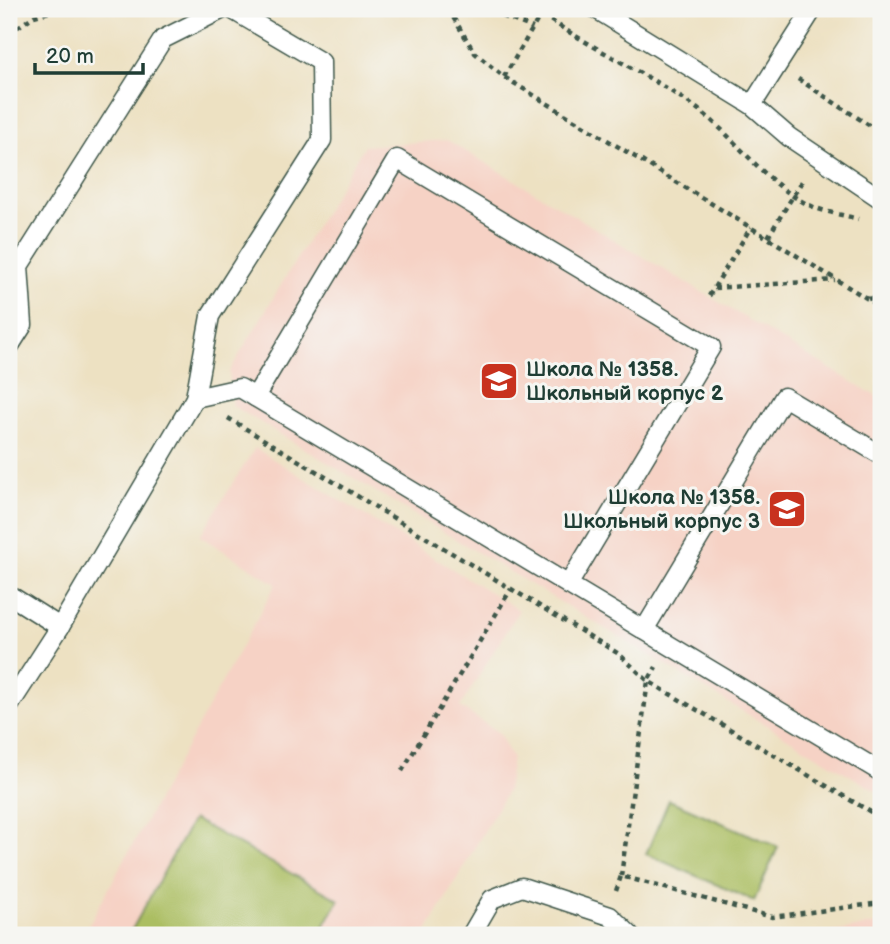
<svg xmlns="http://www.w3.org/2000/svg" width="890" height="944" font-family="'Balsamiq Sans',sans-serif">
<rect width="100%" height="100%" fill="#f6f6f2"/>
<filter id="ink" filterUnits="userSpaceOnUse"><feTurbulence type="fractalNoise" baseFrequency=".0143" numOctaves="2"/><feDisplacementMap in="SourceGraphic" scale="14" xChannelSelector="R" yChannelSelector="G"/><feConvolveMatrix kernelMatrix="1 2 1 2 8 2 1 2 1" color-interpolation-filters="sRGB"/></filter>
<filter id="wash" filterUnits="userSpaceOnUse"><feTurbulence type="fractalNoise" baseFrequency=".00686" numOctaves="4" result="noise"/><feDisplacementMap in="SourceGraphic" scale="28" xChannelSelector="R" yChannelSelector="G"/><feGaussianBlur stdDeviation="1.57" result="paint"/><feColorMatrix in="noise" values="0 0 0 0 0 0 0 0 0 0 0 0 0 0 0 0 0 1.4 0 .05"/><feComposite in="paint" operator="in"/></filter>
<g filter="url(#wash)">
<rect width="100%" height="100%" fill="#ede1c2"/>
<g fill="#f6d2c5">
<path d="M 447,140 L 881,399 L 881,794 L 233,406 L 229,372 L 364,146 Z"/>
<path d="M 255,448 L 519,610 L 460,707 L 499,733 L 512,758 L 507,791 L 425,935 L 83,935 L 276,584 L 200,536 Z"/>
<path d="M 881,923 L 881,935 L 819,935 Z"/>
</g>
<g fill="#abbe62" stroke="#657e4b" stroke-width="2">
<path d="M 669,800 L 778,847 L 754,901 L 646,854 Z"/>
<path d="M 193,819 L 339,900 L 319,935 L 129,935 Z"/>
</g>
</g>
<g filter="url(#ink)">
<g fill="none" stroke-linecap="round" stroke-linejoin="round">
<g stroke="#3e5649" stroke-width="21">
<g id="service">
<path d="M 596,9 L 752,105 L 789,137 L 881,199"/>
<path d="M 752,105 L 813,9"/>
<path d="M 9,347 L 23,325 L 19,266 L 163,39 L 223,9"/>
<path d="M 195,398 L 240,388 L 255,397"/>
<path d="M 881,455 L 784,397 L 644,630 L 881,772"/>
<path d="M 568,585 L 711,347 L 397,159 L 255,397 L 644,630"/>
<path d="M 14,598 L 60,627"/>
<path d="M 9,706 L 60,627 L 195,398 L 210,316 L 322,140 L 321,62 L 231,9"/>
<path d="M 471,935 L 492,899 L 522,887 L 610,916 L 630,935"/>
</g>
</g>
<g stroke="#3e5649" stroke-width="4.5" stroke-dasharray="5 5" stroke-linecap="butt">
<path d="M 448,9 L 475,53 L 504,77 L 881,307"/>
<path d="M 484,9 L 533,28"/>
<path d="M 534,9 C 583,44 639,69 689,103 C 735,133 764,187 816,208 C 829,213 844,215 858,219"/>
<path d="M 9,33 L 34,16 L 61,9"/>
<path d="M 504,77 L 544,9"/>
<path d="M 798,79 L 881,133"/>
<path d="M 768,237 L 804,178"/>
<path d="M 714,288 L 835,280"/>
<path d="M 709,296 L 751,227"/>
<path d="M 868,299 L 881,296"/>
<path d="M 228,418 L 619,654 L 648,681 L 881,818"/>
<path d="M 402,771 L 511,589"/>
<path d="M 621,876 L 648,681 L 656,667"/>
<path d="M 616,891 L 621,876 L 772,917 L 881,903"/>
</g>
<use href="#service" stroke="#fff" stroke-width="18"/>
</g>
</g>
<defs>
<g id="school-square" transform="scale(2.0125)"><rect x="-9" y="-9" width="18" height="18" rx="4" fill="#c8321e" stroke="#f6f6f2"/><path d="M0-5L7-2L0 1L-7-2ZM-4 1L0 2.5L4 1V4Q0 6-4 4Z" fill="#fff"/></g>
</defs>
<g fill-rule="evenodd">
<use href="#school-square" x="499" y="381"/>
<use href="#school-square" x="787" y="509"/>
</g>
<g text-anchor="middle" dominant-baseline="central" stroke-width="6" stroke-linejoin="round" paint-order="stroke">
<g font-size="21" font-weight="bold" fill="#1f3d34" stroke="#f6f6f2" text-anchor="start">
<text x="526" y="369">Школа № 1358.<tspan x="526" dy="24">Школьный корпус 2</tspan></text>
<text x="760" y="497" text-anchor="end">Школа № 1358.<tspan x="760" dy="24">Школьный корпус 3</tspan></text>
</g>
</g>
<rect width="890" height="944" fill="none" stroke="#f6f6f2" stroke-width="35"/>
<path d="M35 63v10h108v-10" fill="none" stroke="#1f3d34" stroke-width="3.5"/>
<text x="46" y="63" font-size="21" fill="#1f3d34" stroke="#f6f6f2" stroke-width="5" paint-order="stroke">20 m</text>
</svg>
